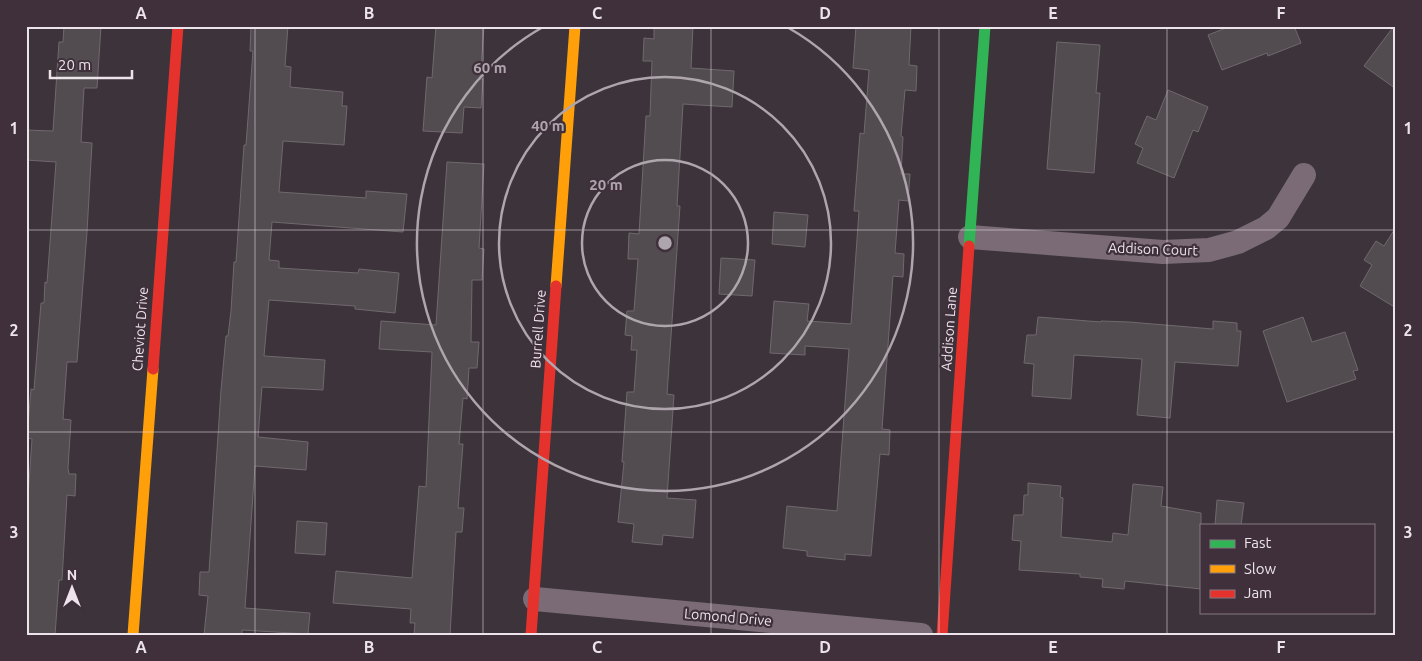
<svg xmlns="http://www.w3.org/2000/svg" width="1422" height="661" font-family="Ubuntu,sans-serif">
<rect width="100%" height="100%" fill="#3c343a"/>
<g fill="#524c51" stroke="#6f686d">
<path d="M 64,26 L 101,26 L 97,88 L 84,88 L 81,142 L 92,143 L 87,232 L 77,362 L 67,362 L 63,419 L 71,420 L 68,468 L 69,474 L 76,474 L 75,496 L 67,495 L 62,580 L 59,580 L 55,635 L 26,635 L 26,527 L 32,439 L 27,438 L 31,389 L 34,390 L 41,303 L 44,303 L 45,282 L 47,283 L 56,162 L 26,160 L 26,130 L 53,131 L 59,42 L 63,42 Z"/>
<path d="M 251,26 L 288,26 L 285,66 L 291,67 L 290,87 L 343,92 L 342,106 L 347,106 L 344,145 L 283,141 L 279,192 L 366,198 L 366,191 L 407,194 L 403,232 L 272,222 L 269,260 L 279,261 L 279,268 L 358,273 L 359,269 L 399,273 L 395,313 L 355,309 L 355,306 L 269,300 L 264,356 L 325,360 L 323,390 L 262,387 L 258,437 L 308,442 L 306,470 L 255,466 L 245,608 L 310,613 L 308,634 L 242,630 L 242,635 L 204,635 L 208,596 L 199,595 L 200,572 L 209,572 L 221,390 L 226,336 L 228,336 L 231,311 L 234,262 L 236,262 L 244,145 L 246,145 L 253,51 L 250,51 Z"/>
<path d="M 436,26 L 484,26 L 480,79 L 483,79 L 481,108 L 464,107 L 462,133 L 423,131 L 427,77 L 432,78 Z"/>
<path d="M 654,26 L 693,26 L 691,68 L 734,71 L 732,107 L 683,104 L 677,206 L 680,206 L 667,394 L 674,395 L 667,498 L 696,500 L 693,538 L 663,535 L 662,545 L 632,542 L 634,524 L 618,522 L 624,462 L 622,462 L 627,392 L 634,392 L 637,350 L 631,350 L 632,336 L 625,335 L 627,311 L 634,311 L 638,259 L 628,259 L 629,233 L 639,234 L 646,116 L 650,116 L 652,61 L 643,61 L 644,38 L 654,39 Z"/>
<path d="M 856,26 L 911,26 L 909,65 L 917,66 L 916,91 L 905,90 L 901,136 L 903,137 L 901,174 L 910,174 L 908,201 L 899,200 L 895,253 L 904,254 L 903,277 L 893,276 L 888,345 L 882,429 L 890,430 L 889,455 L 880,454 L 871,556 L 845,554 L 845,560 L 807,556 L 807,551 L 783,548 L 787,506 L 837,511 L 849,349 L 805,346 L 805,355 L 770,353 L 774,301 L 809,304 L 807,321 L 851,324 L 859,211 L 854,211 L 860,133 L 864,134 L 869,70 L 853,68 Z"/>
<path d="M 1231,26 L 1294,26 L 1301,43 L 1268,56 L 1267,53 L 1222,70 L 1208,35 Z"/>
<path d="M 1394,26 L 1396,26 L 1396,89 L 1364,66 Z"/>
<path d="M 1057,42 L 1100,45 L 1096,93 L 1100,93 L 1094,173 L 1047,169 Z"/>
<path d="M 1168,90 L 1208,107 L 1198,132 L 1193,130 L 1174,178 L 1137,163 L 1143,148 L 1135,144 L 1147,116 L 1156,120 Z"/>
<path d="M 447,162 L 484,164 L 479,248 L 484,249 L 482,280 L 472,280 L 471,342 L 479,342 L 477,368 L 469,368 L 467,399 L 463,398 L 459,444 L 463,444 L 458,508 L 464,508 L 462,532 L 456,532 L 450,635 L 414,635 L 415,623 L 410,623 L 411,609 L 333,603 L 336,571 L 412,578 L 419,486 L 426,487 L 432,352 L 379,349 L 381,321 L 436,325 Z"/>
<path d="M 774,212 L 808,215 L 805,247 L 772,244 Z"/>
<path d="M 1396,227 L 1396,308 L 1360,286 L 1372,265 L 1364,260 L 1376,241 L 1384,246 Z"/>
<path d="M 721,258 L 755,260 L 752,296 L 719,294 Z"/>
<path d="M 1038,317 L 1101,322 L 1101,321 L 1129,322 L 1213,329 L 1213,321 L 1237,323 L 1237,331 L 1241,331 L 1238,366 L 1175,362 L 1170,418 L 1137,415 L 1142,359 L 1074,355 L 1071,399 L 1032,396 L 1034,364 L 1024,363 L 1027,335 L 1036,335 Z"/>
<path d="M 1303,317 L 1312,342 L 1345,332 L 1358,370 L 1353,371 L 1356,379 L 1287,402 L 1263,331 Z"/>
<path d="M 1028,483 L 1061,486 L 1060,497 L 1063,498 L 1061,537 L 1112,542 L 1113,533 L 1128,535 L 1133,484 L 1163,487 L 1161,506 L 1201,513 L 1201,589 L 1125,581 L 1124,589 L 1102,587 L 1103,579 L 1080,577 L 1080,574 L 1019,570 L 1021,541 L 1012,540 L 1014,515 L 1023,515 L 1024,495 L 1028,495 Z"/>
<path d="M 1217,500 L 1244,503 L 1241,525 L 1215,525 Z"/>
<path d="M 297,521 L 327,523 L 325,555 L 295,553 Z"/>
</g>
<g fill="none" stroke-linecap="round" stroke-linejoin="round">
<g stroke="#7a6b76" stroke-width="24">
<path d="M 970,237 L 1163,252 L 1209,250 L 1238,242 L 1266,228 L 1278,218 L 1304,175"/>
<path d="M 535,599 L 921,635"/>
</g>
<path stroke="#30b455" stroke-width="11" d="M 969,246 L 985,26"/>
<g stroke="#ff9f0a" stroke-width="11">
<path d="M 556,286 L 575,26"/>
<path d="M 133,635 L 153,369"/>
</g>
<g stroke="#e5322d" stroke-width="11">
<path d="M 153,369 L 178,26"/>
<path d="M 531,635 L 556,286"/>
<path d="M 942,635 L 969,246"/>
</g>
</g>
<path fill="none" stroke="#ede4eb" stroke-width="1" stroke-opacity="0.55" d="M 255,26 L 255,635M 483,26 L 483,635M 711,26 L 711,635M 939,26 L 939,635M 1167,26 L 1167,635M 26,230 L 1396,230M 26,432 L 1396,432"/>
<g fill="none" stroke="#afa6ad" stroke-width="2.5">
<circle cx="665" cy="243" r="83"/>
<circle cx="665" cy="243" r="166"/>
<path d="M787 27A248 248 0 1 1 543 27"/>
</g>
<g text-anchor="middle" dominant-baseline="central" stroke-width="4.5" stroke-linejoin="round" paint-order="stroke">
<g font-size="14" fill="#ede4eb" stroke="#3f303b">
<text transform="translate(1153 249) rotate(2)">Addison Court</text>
<text transform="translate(140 329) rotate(-86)">Cheviot Drive</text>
<text transform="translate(538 329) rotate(-86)">Burrell Drive</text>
<text transform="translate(949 329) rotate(-86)">Addison Lane</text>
<text transform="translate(728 617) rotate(5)">Lomond Drive</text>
</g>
</g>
<circle cx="665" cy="243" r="8" fill="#afa6ad" stroke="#3f303b" stroke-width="2.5"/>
<g font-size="15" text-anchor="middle" font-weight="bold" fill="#afa6ad" stroke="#3f303b" stroke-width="4.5" stroke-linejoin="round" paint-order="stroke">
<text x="490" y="73">60 m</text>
<text x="548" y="131">40 m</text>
<text x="606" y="190">20 m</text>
</g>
<rect width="1422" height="661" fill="none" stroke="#3f303b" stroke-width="55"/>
<rect x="1200" y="524" width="175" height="90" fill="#3f303b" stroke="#857881"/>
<rect x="1210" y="540" width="25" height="8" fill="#30b455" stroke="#857881"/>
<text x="1244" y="548" font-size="15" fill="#ede4eb">Fast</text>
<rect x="1210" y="565" width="25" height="8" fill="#ff9f0a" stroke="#857881"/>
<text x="1244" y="574" font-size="15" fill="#ede4eb">Slow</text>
<rect x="1210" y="590" width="25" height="8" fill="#e5322d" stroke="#857881"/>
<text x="1244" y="598" font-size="15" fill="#ede4eb">Jam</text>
<g transform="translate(72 588)" stroke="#3f303b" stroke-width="4" paint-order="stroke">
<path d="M0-4L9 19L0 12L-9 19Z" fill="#ede4eb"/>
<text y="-8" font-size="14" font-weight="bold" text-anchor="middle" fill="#ede4eb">N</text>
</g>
<path d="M50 70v8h82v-8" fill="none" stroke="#ede4eb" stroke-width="2.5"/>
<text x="58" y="70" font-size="15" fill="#ede4eb" stroke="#3f303b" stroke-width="4" paint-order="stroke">20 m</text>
<rect x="28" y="28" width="1366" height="606" fill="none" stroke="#ede4eb" stroke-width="2"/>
<g font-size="16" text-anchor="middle" font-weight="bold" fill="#ede4eb">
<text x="141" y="19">A</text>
<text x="369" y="19">B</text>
<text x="597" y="19">C</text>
<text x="825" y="19">D</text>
<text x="1053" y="19">E</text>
<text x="1281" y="19">F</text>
<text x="14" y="134">1</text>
<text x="1408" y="134">1</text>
<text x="14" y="336">2</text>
<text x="1408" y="336">2</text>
<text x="14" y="538">3</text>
<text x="1408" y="538">3</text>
<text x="141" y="653">A</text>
<text x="369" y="653">B</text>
<text x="597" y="653">C</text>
<text x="825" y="653">D</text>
<text x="1053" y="653">E</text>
<text x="1281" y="653">F</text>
</g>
</svg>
